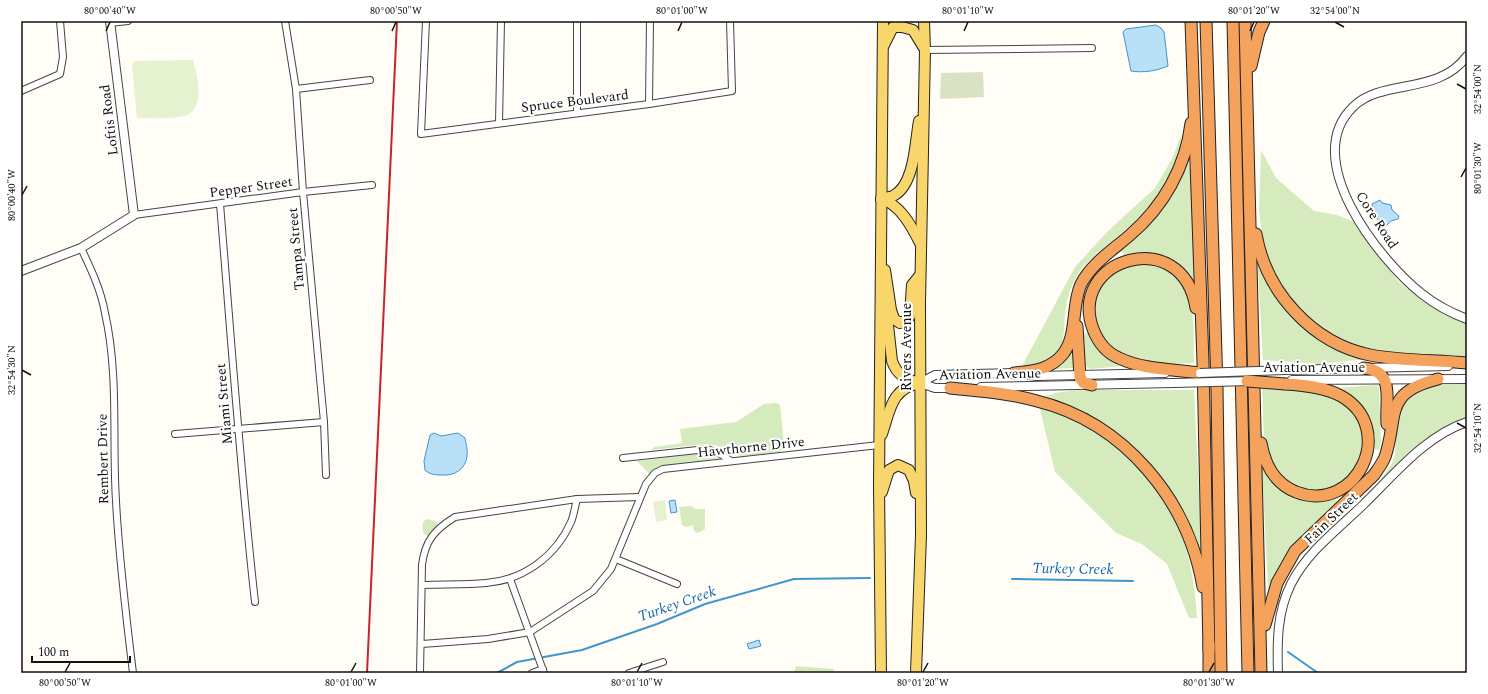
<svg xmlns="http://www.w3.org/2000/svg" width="1488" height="694" font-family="Spectral,serif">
<rect width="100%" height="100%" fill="#fffdf5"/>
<g fill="#d5ebbd">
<path d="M 1182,133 C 1177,182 1150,210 1113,240 C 1102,249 1089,259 1080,271 C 1072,282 1068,294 1066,308 C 1062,331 1069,353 1042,366 C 1036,368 1027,368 1021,368 L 1075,267 L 1108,231 L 1155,188 L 1172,159 Z"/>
<path d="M 1261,150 L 1276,178 L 1314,211 L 1337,215 L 1355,222 L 1362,235 L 1399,282 L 1430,306 L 1467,324 L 1467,358 L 1381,352 L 1353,345 L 1325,330 L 1304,314 L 1286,291 L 1272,267 L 1264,248 L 1259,210 Z"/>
<path d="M 1188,157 L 1192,190 L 1196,283 L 1193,283 C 1175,259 1156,247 1126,257 L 1120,250 Z"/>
<path d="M 1257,254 L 1279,299 L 1366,359 L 1318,364 L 1263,360 Z"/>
<path d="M 1148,263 C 1153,264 1160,265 1165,268 C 1199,285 1193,332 1194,363 C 1168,365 1137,365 1115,349 C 1084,327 1091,274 1129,264 C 1135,263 1142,263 1148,263 Z"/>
<path d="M 1089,331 L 1121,365 L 1122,366 L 1090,369 L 1085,366 L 1084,335 Z"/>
<path d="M 1073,344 L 1074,366 L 1072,368 L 1057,369 L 1055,367 Z"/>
<path d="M 1467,384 L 1467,418 L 1441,430 L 1425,441 L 1383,481 L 1381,479 L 1391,465 L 1395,455 L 1397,423 L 1401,408 L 1408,397 L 1429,385 Z"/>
<path d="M 1377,385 L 1379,387 L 1381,443 L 1379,450 L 1375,449 L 1375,435 L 1373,434 L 1369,421 L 1344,392 L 1337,388 Z"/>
<path d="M 1262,388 C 1286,388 1314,389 1337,400 C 1347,405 1358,419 1361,430 C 1364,441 1360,466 1352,474 C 1335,493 1307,498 1288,481 C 1282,475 1273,467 1270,460 C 1261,438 1264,410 1262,388 Z"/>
<path d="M 1132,390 L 1194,390 L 1202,555 L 1200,555 L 1177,501 L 1149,465 L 1042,397 C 1069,387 1103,391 1132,390 Z"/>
<path d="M 777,403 L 780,405 L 784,444 L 783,449 L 779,452 L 743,456 L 732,453 L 718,446 L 706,444 L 651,450 L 654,447 L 682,443 L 680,429 L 736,422 L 764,404 Z"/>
<path d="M 1039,405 C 1083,422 1115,443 1147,477 C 1156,488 1166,499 1172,512 C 1188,545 1195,581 1197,618 L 1189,618 L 1167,564 L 1142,544 L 1116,533 L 1055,472 Z"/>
<path d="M 704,453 L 714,454 L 719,458 L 667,466 L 650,475 L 637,461 Z"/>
<path d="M 1262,466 L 1312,500 L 1334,499 L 1340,503 L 1270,589 L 1268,588 Z"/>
<path d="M 691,506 L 696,509 L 705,509 L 705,529 L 698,533 L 694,531 L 693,525 L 685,527 L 682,525 L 679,507 Z"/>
<path d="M 427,519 L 435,521 L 439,525 L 428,536 L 424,534 C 422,528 421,522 427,519 Z"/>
<path d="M 796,666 L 834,669 L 834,673 L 794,673 Z"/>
</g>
<path fill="#d9e3c4" d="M 983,72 L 984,97 L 940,99 L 941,73 Z"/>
<g fill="#e6f2cf">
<path d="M 193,60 C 197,75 207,109 184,116 C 172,119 150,118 137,118 L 132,65 L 135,61 Z"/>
<path d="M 665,500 L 667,520 L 656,522 L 653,502 Z"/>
</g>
<g fill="#b9e0f7" stroke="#3f96cf">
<path d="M 1156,25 L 1161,28 L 1164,32 L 1168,66 C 1156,71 1144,73 1131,71 L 1123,32 L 1126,29 Z"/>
<path d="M 1380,200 L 1382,203 L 1391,205 L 1392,210 L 1399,216 L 1398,219 L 1391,221 L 1386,226 C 1377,223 1372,212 1372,204 Z"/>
<path d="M 434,433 L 441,436 L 458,433 L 465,438 C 466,444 468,451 467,456 C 466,469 454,476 443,475 C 436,475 430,475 425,470 L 424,461 L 430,435 Z"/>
<path d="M 675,500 L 677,512 L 671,513 L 669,501 Z"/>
<path d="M 759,640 L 761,646 L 749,649 L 747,644 Z"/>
</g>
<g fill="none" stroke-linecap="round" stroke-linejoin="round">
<g stroke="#3f96cf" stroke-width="2">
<path d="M 1012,579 L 1133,581"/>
<path d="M 1288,652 L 1318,673"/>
<path d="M 497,673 L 517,662 L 582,650 L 657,624 L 705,604 L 794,579 L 870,578"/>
</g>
<g stroke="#444" stroke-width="8">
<g id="minor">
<path d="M 285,21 L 296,89 L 303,192 L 324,422 L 326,475"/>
<path d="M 426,21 L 421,134 L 649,104 L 732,91 L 730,21"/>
<path d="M 110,23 L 128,21"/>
<path d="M 925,50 L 1092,48"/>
<path d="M 296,89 L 370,80"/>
<path d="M 21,91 L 60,74 L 63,57 L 60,21"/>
<path d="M 649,104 L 650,21"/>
<path d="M 577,112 L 577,21"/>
<path d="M 499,123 L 501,21"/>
<path d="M 220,204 C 231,336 240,469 255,602"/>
<path d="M 134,215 L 303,192 L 372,185"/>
<path d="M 81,248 C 91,269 101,290 105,313 C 119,375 112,439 116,501 C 119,559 126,616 133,673"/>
<path d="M 175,434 L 324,422"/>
<path d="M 623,458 L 707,449 L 719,453 L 731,461"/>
<path d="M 616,559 L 677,584"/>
<path d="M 510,579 L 544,673"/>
<path d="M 422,585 C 443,584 465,585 486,583 C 524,580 556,556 571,522 C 574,515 575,506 577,499"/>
<path d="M 422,644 L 488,639 L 530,632 L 593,591 L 611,569 L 646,484 L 655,473 L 663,469 L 879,445"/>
<path d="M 420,673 L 422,565 C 425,541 434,530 455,517 L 577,499 L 639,497"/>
<path d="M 532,673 L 543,669"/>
<path d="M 629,673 L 663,662"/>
</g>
</g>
<g stroke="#444" stroke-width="10">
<g id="tertiary">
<path d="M 1467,56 C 1438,96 1382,78 1353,107 C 1299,159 1379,260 1422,294 C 1436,305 1451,313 1467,319"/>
<path d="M 21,271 L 81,248 L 134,215 L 110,21"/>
<path d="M 1285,370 L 1448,366"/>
<path d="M 1292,380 L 1467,379"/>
<path d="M 920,383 L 935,375 L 1014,373 L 1037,376 L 1165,373"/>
<path d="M 920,383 L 935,388 L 954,388"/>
<path d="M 981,387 L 1174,383"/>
<path d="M 1278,673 C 1277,642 1277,612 1291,584 C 1307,552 1338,529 1363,505 C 1394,475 1425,436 1467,422"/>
</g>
</g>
<g stroke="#222" stroke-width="12">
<g id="primary">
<path d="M 884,45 L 893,27 L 902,27 L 913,30 L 924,48"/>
<path d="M 881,199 C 885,198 889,197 893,196 C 915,185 915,142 919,121"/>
<path d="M 881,199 C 900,204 912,227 920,243"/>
<path d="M 885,270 L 891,310 L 894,319 L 900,323 L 905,321 L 910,316 L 912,285 L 920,275"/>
<path d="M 886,307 L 892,361 C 897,375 905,379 920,383"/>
<path d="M 882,434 C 890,411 891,388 920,383"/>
<path d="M 882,492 L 889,470 L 898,465 L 909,470 L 914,481 L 916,493"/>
<path d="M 881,673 L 879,485 L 883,21"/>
<path d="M 916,673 L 921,535 L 920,303 L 925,50 L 924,21"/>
</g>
</g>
<g stroke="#222" stroke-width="13">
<g id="motorway">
<path d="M 1191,21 L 1203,362 L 1209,650"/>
<path d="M 1206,21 L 1217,388 L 1221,673"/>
<path d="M 1233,21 L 1248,673"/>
<path d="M 1245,21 L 1261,673"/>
<path d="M 1251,66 L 1259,32 L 1264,21"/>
<path d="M 1256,234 C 1266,292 1312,343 1370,355 C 1402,361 1435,360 1467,363"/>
<path d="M 1196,308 C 1183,224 1067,258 1093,329 C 1098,342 1107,353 1119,358 C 1144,370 1173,369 1200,373"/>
<path d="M 1077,326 L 1080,378 L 1084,383 L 1092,385"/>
<path d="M 1364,368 C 1396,371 1385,401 1387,424"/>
<path d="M 1014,373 C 1033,371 1050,370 1063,354 C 1078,335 1071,306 1081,284 C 1092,263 1113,250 1130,235 C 1163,207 1186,167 1191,123"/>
<path d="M 950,388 C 979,391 1009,393 1037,401 C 1125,423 1188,500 1203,587"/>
<path d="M 1261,443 C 1265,465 1274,483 1296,492 C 1357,515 1398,428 1341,396 C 1324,387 1304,385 1285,384"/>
<path d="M 1265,625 L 1277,583 L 1295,551 L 1374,475 C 1378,469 1382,464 1385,457 C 1399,416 1382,393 1438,379"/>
<path d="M 1209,644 L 1209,673"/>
</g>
</g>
<use href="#minor" stroke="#fff" stroke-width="6"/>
<use href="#tertiary" stroke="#fff" stroke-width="8"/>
<use href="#primary" stroke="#f9d66b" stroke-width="10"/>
<use href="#motorway" stroke="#f5a25d" stroke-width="11"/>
<path stroke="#c4262e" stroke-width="2" d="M 367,673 L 397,21"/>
<g stroke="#444" stroke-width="10" stroke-linecap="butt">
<g id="tertiary-bridge">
<path d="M 1200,373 L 1285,370"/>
<path d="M 1174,383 L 1251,381"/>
</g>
</g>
<g stroke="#222" stroke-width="13" stroke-linecap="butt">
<path id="motorway-bridge" d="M 1247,381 L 1285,384"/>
</g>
<use href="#tertiary-bridge" stroke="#fff" stroke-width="8"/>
<use href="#motorway-bridge" stroke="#f5a25d" stroke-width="11"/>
</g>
<path fill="none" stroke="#111" stroke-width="1.5" d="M 1335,22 L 1344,27M 106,31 L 110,22M 392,31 L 396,22M 678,31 L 682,22M 964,31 L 968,22M 1250,31 L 1254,22M 1457,84 L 1466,89M 1461,177 L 1466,168M 22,195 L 27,186M 22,370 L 31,375M 1457,423 L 1466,428M 65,672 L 70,663M 351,672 L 356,663M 637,672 L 642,663M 923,672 L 928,663M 1209,672 L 1214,663"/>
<g text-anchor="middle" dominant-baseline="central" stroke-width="4" stroke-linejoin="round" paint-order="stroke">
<g font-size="14" fill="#111" stroke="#fff">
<text transform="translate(575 101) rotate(-7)">Spruce Boulevard</text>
<text transform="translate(109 120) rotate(-97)">Loftis Road</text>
<text transform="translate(251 187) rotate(-8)">Pepper Street</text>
<text transform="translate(1377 220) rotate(57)">Core Road</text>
<text transform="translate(296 249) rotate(-95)">Tampa Street</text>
<text transform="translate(906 347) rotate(-90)">Rivers Avenue</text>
<text x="1314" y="367">Aviation Avenue</text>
<text transform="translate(990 374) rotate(-1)">Aviation Avenue</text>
<text transform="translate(224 404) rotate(-95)">Miami Street</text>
<text transform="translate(751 447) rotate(-6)">Hawthorne Drive</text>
<text transform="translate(103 459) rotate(-91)">Rembert Drive</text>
<text transform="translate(1331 518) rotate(-44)">Fain Street</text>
</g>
<g font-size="15" font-style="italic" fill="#1768a6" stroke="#fff">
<text transform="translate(1073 569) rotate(1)">Turkey Creek</text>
<text transform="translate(677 604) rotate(-19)">Turkey Creek</text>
</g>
</g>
<rect width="1488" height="694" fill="none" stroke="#ffffff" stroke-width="44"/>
<path d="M32 656v6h98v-6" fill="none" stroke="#111111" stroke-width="2"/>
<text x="38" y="656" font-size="12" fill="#111111" stroke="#ffffff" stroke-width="3" paint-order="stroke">100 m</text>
<rect x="22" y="22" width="1444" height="650" fill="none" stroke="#111" stroke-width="1.5"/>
<g font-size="10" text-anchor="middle" fill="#111">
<text x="110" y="14">80°00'40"W</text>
<text x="396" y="14">80°00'50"W</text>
<text x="682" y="14">80°01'00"W</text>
<text x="968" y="14">80°01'10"W</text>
<text x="1254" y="14">80°01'20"W</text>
<text x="1335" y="14">32°54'00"N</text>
<text transform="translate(1477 89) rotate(-90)" y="4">32°54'00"N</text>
<text transform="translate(1477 168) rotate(-90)" y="4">80°01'30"W</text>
<text transform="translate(11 195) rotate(-90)" y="4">80°00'40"W</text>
<text transform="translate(11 370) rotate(-90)" y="4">32°54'30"N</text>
<text transform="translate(1477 428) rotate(-90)" y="4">32°54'10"N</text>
<text x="65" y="686">80°00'50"W</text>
<text x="351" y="686">80°01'00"W</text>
<text x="637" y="686">80°01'10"W</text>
<text x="923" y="686">80°01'20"W</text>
<text x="1209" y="686">80°01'30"W</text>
</g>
</svg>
